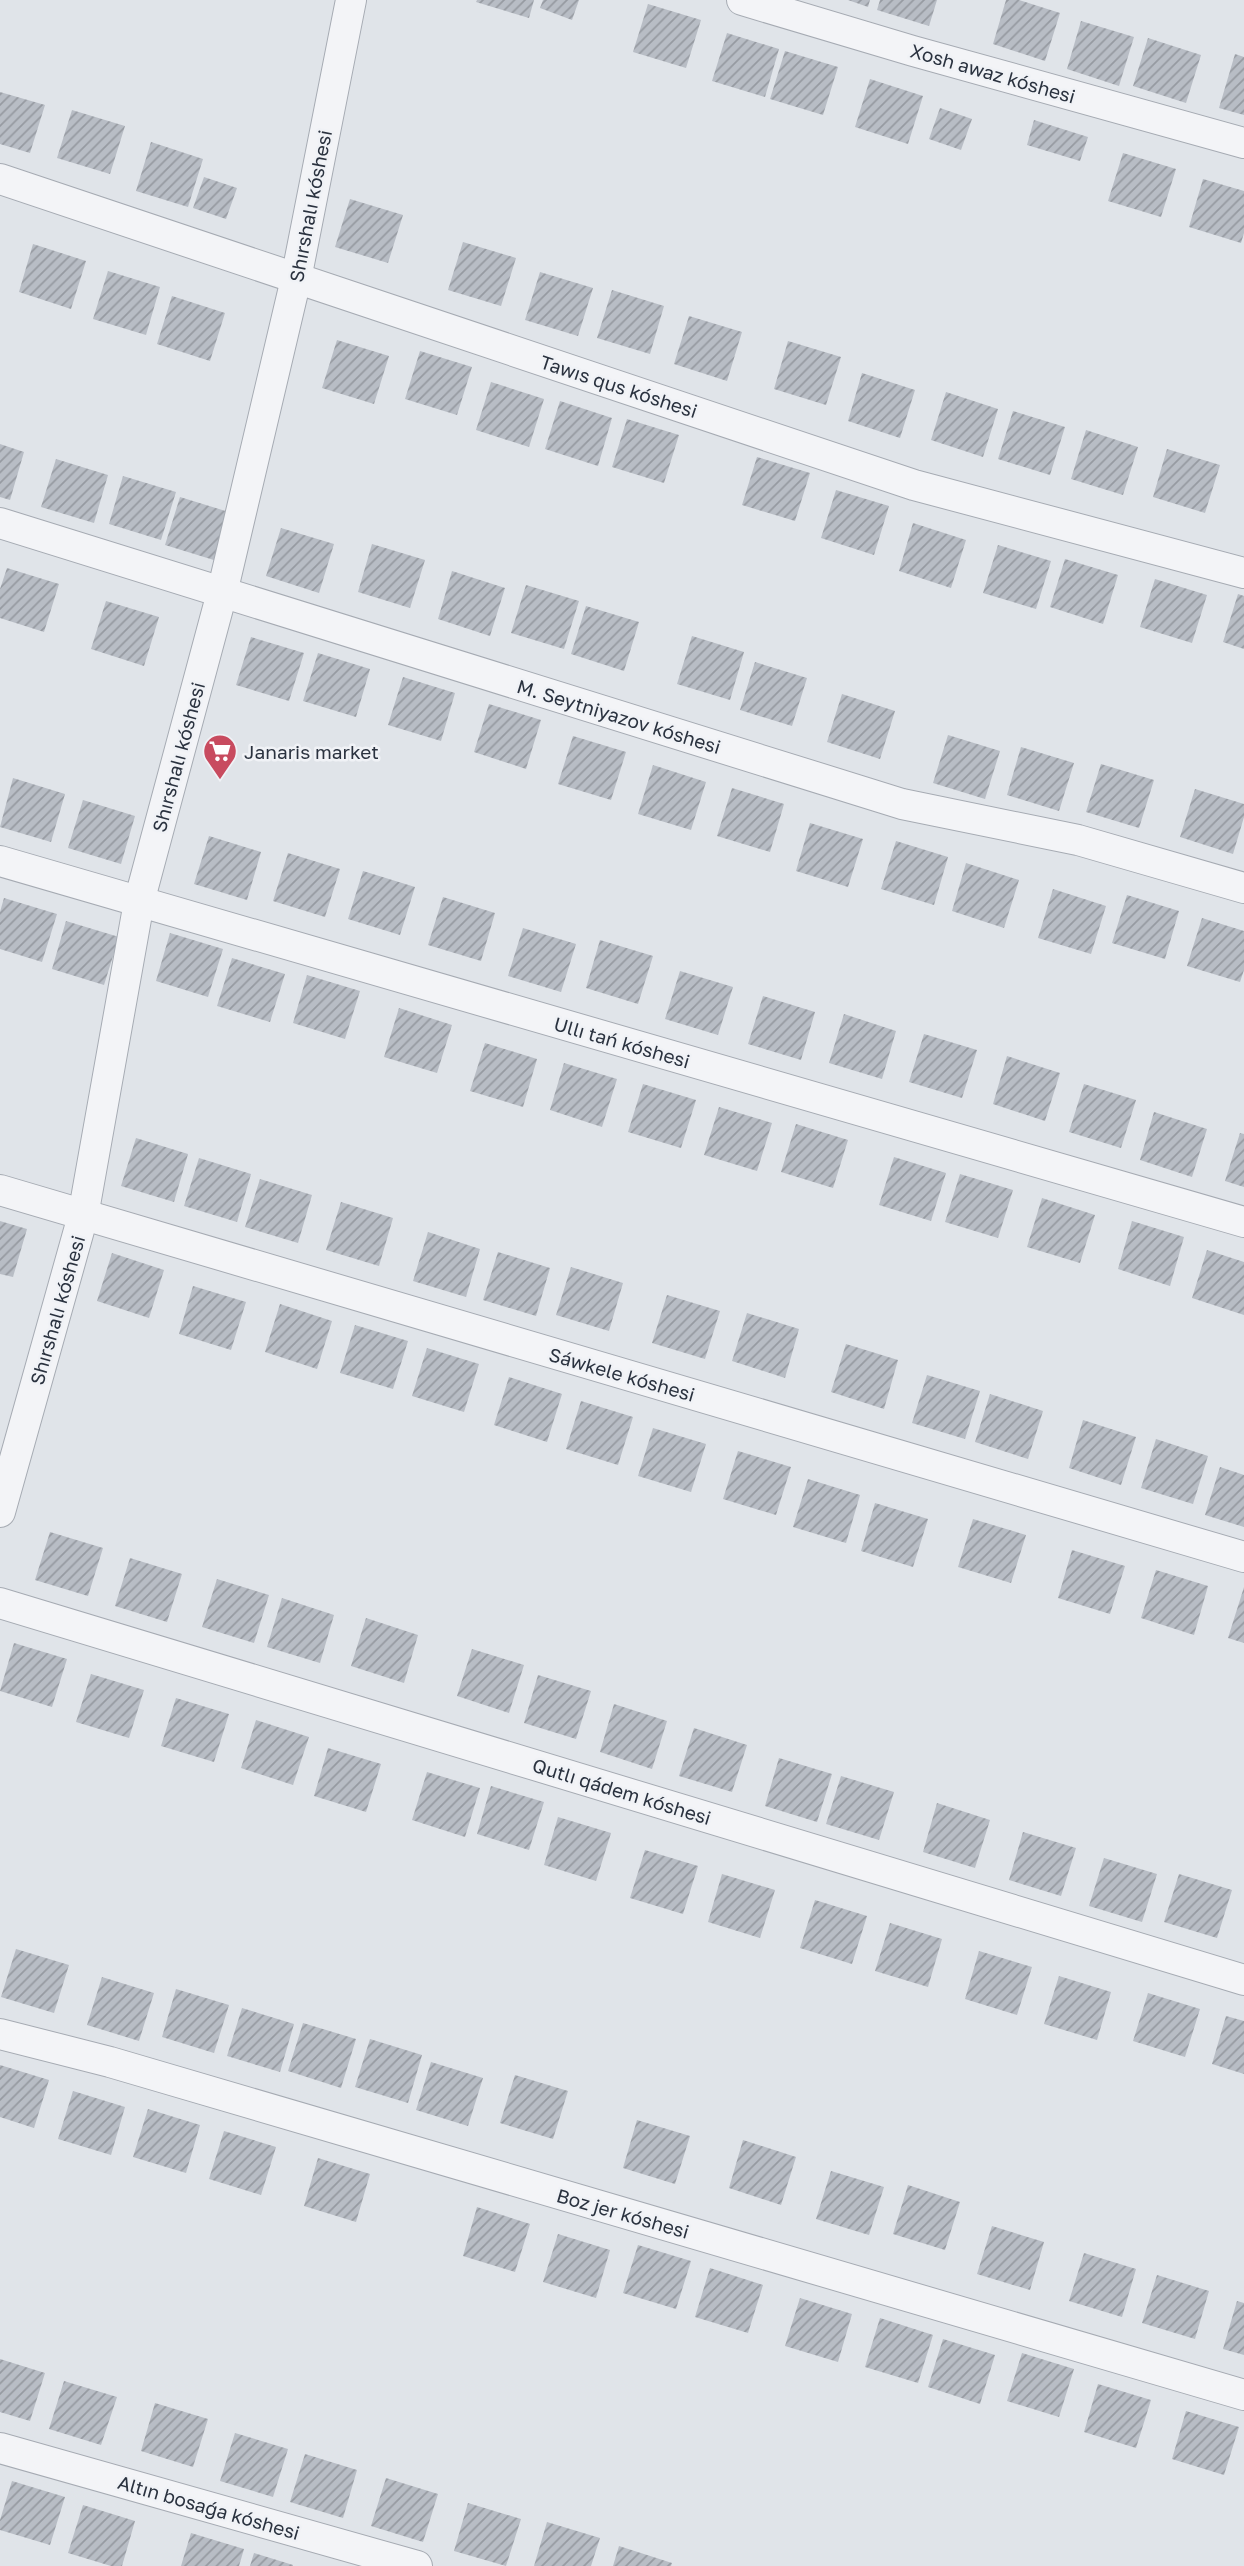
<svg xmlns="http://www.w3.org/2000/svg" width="1244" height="2566" font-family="'Golos Text',sans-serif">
<defs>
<pattern id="building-hatch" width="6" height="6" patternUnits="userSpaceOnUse" patternTransform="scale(1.75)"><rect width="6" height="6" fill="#b8bdc5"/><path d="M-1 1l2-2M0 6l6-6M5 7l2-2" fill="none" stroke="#969aa1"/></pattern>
</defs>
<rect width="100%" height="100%" fill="#e0e4e9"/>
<g fill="url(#building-hatch)">
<path d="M 477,0 L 534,0 L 529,18 L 476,2 Z"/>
<path d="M 543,0 L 579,0 L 572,20 L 540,8 Z"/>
<path d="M 848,0 L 870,0 L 868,7 Z"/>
<path d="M 880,0 L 937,0 L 929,26 L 877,10 Z"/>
<path d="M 1006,0 L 1019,0 L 1060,13 L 1045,61 L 993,44 Z"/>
<path d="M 648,4 L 701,20 L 686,68 L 633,52 Z"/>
<path d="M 1081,21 L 1134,37 L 1119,86 L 1067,69 Z"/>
<path d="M 727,33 L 779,49 L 765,97 L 712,81 Z"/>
<path d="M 1148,38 L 1201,55 L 1186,103 L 1133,86 Z"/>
<path d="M 785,51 L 838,67 L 823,115 L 770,99 Z"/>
<path d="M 1235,54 L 1244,57 L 1244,115 L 1219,108 Z"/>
<path d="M 870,79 L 923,96 L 908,144 L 855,127 Z"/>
<path d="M 0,92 L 45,105 L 30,153 L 0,144 Z"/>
<path d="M 940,108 L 972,119 L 961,150 L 929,139 Z"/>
<path d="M 72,110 L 125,126 L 110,174 L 57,158 Z"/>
<path d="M 1034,120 L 1088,137 L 1080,161 L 1027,145 Z"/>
<path d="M 151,142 L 203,159 L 188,207 L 136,191 Z"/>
<path d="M 1123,153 L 1176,169 L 1161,217 L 1108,201 Z"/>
<path d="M 204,177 L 237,188 L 226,219 L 193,208 Z"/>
<path d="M 1203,179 L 1244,191 L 1244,233 L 1241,243 L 1189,227 Z"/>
<path d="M 350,199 L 403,215 L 388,263 L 335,247 Z"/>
<path d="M 463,242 L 516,258 L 501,306 L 448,290 Z"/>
<path d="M 33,244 L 86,261 L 71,309 L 19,292 Z"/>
<path d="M 108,271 L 160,287 L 146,335 L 93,319 Z"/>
<path d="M 540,272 L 593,288 L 578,336 L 525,320 Z"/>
<path d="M 612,290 L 664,306 L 650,354 L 597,338 Z"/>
<path d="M 172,296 L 225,313 L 210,361 L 157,344 Z"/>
<path d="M 689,316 L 742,332 L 727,381 L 674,364 Z"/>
<path d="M 337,340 L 389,356 L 374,404 L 322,388 Z"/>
<path d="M 788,341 L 841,357 L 826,405 L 774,389 Z"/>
<path d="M 420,351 L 472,367 L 457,415 L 405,399 Z"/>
<path d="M 862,373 L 915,390 L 900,438 L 848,421 Z"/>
<path d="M 491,382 L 544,399 L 529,447 L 476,430 Z"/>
<path d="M 946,392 L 998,409 L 983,457 L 931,440 Z"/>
<path d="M 560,401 L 612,418 L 598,466 L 545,449 Z"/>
<path d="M 1013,411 L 1065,427 L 1050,475 L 998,459 Z"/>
<path d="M 627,419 L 679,435 L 664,483 L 612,467 Z"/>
<path d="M 1086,430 L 1138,447 L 1123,495 L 1071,479 Z"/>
<path d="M 0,444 L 24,452 L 10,500 L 0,497 Z"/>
<path d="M 1167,449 L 1220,465 L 1205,513 L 1153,497 Z"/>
<path d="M 757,457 L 810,473 L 795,521 L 742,505 Z"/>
<path d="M 56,459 L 108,475 L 94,523 L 41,507 Z"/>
<path d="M 123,476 L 176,492 L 161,540 L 109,524 Z"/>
<path d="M 836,490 L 889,506 L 874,555 L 821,538 Z"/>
<path d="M 180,497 L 232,513 L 217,561 L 165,545 Z"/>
<path d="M 913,523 L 966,540 L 951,588 L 899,571 Z"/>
<path d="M 281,528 L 334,544 L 319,593 L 266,576 Z"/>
<path d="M 372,544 L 425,560 L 410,608 L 358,592 Z"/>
<path d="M 998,545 L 1051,561 L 1036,609 L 983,593 Z"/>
<path d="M 1065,559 L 1118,575 L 1103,624 L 1050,607 Z"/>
<path d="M 7,568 L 59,584 L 44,632 L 0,618 L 0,589 Z"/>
<path d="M 452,571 L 505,588 L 490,636 L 438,619 Z"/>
<path d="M 1155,579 L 1207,595 L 1192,643 L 1140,627 Z"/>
<path d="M 526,585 L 579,601 L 564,649 L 511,633 Z"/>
<path d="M 1238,594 L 1244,596 L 1244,649 L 1223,642 Z"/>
<path d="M 106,601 L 159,617 L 144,666 L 91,649 Z"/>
<path d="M 586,606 L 639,622 L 624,671 L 571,654 Z"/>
<path d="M 692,636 L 744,652 L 730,700 L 677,684 Z"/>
<path d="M 251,637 L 304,653 L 289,701 L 236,685 Z"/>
<path d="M 318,653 L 370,669 L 356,717 L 303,701 Z"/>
<path d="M 755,662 L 807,678 L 792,726 L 740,710 Z"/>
<path d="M 403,677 L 455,693 L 441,741 L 388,725 Z"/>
<path d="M 842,694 L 895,711 L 880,759 L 827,742 Z"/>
<path d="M 489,704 L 541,720 L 526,769 L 474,752 Z"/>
<path d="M 948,735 L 1000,751 L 985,799 L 933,783 Z"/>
<path d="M 573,736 L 626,752 L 611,800 L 558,784 Z"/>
<path d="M 1021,747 L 1074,763 L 1059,811 L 1007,795 Z"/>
<path d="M 1101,764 L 1154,780 L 1139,828 L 1086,812 Z"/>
<path d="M 653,765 L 706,782 L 691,830 L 638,814 Z"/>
<path d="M 13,778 L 65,794 L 51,842 L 0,827 Z"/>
<path d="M 732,788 L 784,804 L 770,852 L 717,836 Z"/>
<path d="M 1195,789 L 1244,804 L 1244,817 L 1233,854 L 1180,837 Z"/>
<path d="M 83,800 L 135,816 L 121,864 L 68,848 Z"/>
<path d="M 810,823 L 863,839 L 848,887 L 796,871 Z"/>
<path d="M 209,836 L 261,852 L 247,900 L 194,884 Z"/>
<path d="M 896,841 L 948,857 L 934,905 L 881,889 Z"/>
<path d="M 288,853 L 340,869 L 325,917 L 273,901 Z"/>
<path d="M 966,863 L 1019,880 L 1004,928 L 952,911 Z"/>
<path d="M 363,871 L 415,887 L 400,935 L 348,919 Z"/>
<path d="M 1053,889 L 1106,906 L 1091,954 L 1038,938 Z"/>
<path d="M 1127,895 L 1179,911 L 1165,959 L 1112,943 Z"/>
<path d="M 443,897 L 495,913 L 481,961 L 428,945 Z"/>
<path d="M 4,898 L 57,914 L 42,962 L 0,949 L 0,912 Z"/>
<path d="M 1202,918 L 1244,931 L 1244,970 L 1240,982 L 1187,966 Z"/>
<path d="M 66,921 L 119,937 L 104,985 L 52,969 Z"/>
<path d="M 523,928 L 576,944 L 561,992 L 508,976 Z"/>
<path d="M 170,933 L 223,949 L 208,997 L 156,981 Z"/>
<path d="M 600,940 L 653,956 L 638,1004 L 586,988 Z"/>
<path d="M 232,958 L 285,974 L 270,1022 L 217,1006 Z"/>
<path d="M 680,971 L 733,987 L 718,1035 L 665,1019 Z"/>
<path d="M 307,975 L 360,991 L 345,1039 L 293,1023 Z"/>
<path d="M 763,996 L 815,1012 L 801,1060 L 748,1044 Z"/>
<path d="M 399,1008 L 452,1025 L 437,1073 L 384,1057 Z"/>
<path d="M 844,1014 L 896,1031 L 882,1079 L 829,1063 Z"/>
<path d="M 924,1034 L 977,1050 L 962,1098 L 909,1082 Z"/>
<path d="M 485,1043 L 537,1059 L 523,1107 L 470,1091 Z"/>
<path d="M 1007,1056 L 1060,1073 L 1045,1121 L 993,1104 Z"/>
<path d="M 564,1063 L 617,1079 L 602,1127 L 550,1110 Z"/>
<path d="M 643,1084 L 696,1100 L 681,1148 L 628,1132 Z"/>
<path d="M 1084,1084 L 1136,1100 L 1121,1148 L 1069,1132 Z"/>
<path d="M 719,1107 L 772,1123 L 757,1171 L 704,1155 Z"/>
<path d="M 1154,1112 L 1207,1129 L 1192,1177 L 1140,1160 Z"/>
<path d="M 796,1124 L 848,1140 L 833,1188 L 781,1172 Z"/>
<path d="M 1240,1133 L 1244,1134 L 1244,1187 L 1225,1181 Z"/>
<path d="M 136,1138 L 188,1154 L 174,1202 L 121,1186 Z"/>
<path d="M 894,1157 L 946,1173 L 931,1221 L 879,1205 Z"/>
<path d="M 199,1158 L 251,1174 L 237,1222 L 184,1206 Z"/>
<path d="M 960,1174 L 1013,1190 L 998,1238 L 945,1222 Z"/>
<path d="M 260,1179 L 312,1195 L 298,1243 L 245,1227 Z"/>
<path d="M 1042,1198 L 1095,1215 L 1080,1263 L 1027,1247 Z"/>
<path d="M 341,1202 L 393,1218 L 379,1266 L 326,1250 Z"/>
<path d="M 0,1221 L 27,1229 L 13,1277 L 0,1274 Z"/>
<path d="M 1132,1221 L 1184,1237 L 1170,1286 L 1118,1269 Z"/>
<path d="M 428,1232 L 480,1249 L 466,1297 L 413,1281 Z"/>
<path d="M 1207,1250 L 1244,1262 L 1244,1315 L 1192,1298 Z"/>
<path d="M 498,1252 L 550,1268 L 536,1316 L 483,1300 Z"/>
<path d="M 112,1253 L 164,1270 L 149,1318 L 97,1301 Z"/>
<path d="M 571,1267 L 623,1283 L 609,1331 L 556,1315 Z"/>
<path d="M 193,1286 L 246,1302 L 231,1350 L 179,1334 Z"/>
<path d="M 667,1295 L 720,1311 L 705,1359 L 652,1343 Z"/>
<path d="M 280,1304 L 332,1321 L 317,1369 L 265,1352 Z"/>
<path d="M 747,1313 L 799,1329 L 785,1378 L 732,1361 Z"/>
<path d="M 355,1325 L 408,1341 L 393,1389 L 340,1373 Z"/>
<path d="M 846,1344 L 898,1360 L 884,1409 L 831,1392 Z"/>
<path d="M 427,1348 L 479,1364 L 464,1412 L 412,1396 Z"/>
<path d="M 927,1375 L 980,1391 L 965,1439 L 912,1423 Z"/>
<path d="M 509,1377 L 562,1394 L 547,1442 L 494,1425 Z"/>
<path d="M 990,1394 L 1043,1411 L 1028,1459 L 975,1442 Z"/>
<path d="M 581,1401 L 633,1417 L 618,1465 L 566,1449 Z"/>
<path d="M 1083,1420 L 1136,1437 L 1121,1485 L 1069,1468 Z"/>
<path d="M 653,1428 L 706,1444 L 691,1492 L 638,1476 Z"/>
<path d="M 1156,1439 L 1208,1456 L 1193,1504 L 1141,1488 Z"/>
<path d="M 738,1451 L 791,1467 L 776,1515 L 723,1499 Z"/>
<path d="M 1220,1467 L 1244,1475 L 1244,1527 L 1205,1515 Z"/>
<path d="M 808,1479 L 860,1495 L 846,1543 L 793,1527 Z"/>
<path d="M 875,1503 L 928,1519 L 913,1567 L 861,1551 Z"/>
<path d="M 973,1519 L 1026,1535 L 1011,1583 L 958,1567 Z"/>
<path d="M 50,1532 L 103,1548 L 88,1596 L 35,1580 Z"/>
<path d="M 1072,1550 L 1125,1566 L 1110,1614 L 1058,1598 Z"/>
<path d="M 130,1558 L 182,1574 L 167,1622 L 115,1606 Z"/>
<path d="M 1156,1570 L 1208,1586 L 1194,1635 L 1141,1618 Z"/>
<path d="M 217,1579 L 269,1595 L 254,1643 L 202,1627 Z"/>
<path d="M 1244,1587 L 1244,1643 L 1228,1638 Z"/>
<path d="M 282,1598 L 334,1615 L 320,1663 L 267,1647 Z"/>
<path d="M 366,1618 L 418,1635 L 404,1683 L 351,1666 Z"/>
<path d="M 14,1643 L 67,1659 L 52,1707 L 0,1691 Z"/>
<path d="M 472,1649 L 524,1665 L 509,1713 L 457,1696 Z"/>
<path d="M 91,1674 L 144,1690 L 129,1738 L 76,1722 Z"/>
<path d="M 538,1675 L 591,1691 L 576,1739 L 524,1723 Z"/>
<path d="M 176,1698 L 229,1714 L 214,1762 L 161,1746 Z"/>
<path d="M 614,1704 L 667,1721 L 652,1769 L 600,1752 Z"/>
<path d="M 256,1720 L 309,1737 L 293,1785 L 241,1768 Z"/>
<path d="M 694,1728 L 747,1745 L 732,1792 L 679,1776 Z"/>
<path d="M 328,1748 L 381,1764 L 366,1812 L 314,1796 Z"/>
<path d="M 779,1758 L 832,1774 L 817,1822 L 765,1806 Z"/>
<path d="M 427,1772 L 480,1788 L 465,1837 L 412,1820 Z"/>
<path d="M 841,1776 L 894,1792 L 879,1840 L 826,1824 Z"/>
<path d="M 491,1786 L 544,1802 L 529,1850 L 477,1834 Z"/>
<path d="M 937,1803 L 990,1820 L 975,1868 L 923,1852 Z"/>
<path d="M 558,1817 L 611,1833 L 596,1881 L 544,1865 Z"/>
<path d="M 1023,1832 L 1076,1848 L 1061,1896 L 1009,1880 Z"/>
<path d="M 645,1850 L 698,1866 L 683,1914 L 630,1898 Z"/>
<path d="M 1104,1858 L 1157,1874 L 1142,1922 L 1089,1906 Z"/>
<path d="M 722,1874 L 775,1890 L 760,1938 L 708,1922 Z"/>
<path d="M 1179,1874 L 1232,1890 L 1217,1938 L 1164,1922 Z"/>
<path d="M 815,1900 L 867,1916 L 852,1964 L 800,1948 Z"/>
<path d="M 890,1923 L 942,1939 L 928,1987 L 875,1971 Z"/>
<path d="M 16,1949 L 69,1965 L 54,2013 L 1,1997 Z"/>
<path d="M 979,1951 L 1032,1967 L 1017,2015 L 965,1999 Z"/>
<path d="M 1059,1976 L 1111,1992 L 1097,2040 L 1044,2024 Z"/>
<path d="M 102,1977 L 154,1993 L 139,2041 L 87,2025 Z"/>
<path d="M 176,1989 L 229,2005 L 214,2053 L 162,2037 Z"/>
<path d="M 1148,1993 L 1200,2009 L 1185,2057 L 1133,2041 Z"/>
<path d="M 242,2008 L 294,2024 L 280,2072 L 227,2056 Z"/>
<path d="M 1226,2016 L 1244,2021 L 1244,2074 L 1212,2064 Z"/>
<path d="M 303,2023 L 356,2039 L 341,2088 L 288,2071 Z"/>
<path d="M 370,2039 L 422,2055 L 408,2103 L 355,2087 Z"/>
<path d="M 431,2062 L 483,2078 L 468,2126 L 416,2110 Z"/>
<path d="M 0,2065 L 49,2080 L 34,2128 L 0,2117 Z"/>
<path d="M 515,2075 L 568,2091 L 553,2139 L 500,2123 Z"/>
<path d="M 73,2091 L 125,2107 L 111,2155 L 58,2139 Z"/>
<path d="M 148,2109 L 200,2125 L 186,2173 L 133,2157 Z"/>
<path d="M 637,2120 L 690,2136 L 675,2184 L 623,2168 Z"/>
<path d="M 224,2131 L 276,2147 L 261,2195 L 209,2179 Z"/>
<path d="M 743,2140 L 796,2157 L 781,2205 L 729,2188 Z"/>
<path d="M 318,2158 L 370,2174 L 356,2222 L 304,2206 Z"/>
<path d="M 831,2171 L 884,2187 L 869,2235 L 816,2219 Z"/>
<path d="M 908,2185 L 960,2202 L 945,2250 L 893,2234 Z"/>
<path d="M 477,2207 L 530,2224 L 515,2272 L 463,2256 Z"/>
<path d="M 992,2226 L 1044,2242 L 1030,2290 L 977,2274 Z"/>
<path d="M 558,2234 L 610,2250 L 596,2298 L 543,2282 Z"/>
<path d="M 638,2245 L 691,2261 L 676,2309 L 623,2293 Z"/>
<path d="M 1084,2253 L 1136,2269 L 1122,2317 L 1069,2301 Z"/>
<path d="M 710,2268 L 763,2285 L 748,2333 L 695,2317 Z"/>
<path d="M 1157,2275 L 1209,2291 L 1195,2339 L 1142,2323 Z"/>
<path d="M 800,2298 L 852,2314 L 838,2362 L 785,2346 Z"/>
<path d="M 1237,2301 L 1244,2303 L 1244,2355 L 1223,2349 Z"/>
<path d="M 880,2318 L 933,2335 L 918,2383 L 865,2367 Z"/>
<path d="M 943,2339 L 995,2355 L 980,2404 L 928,2387 Z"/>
<path d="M 1022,2353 L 1074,2369 L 1059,2417 L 1007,2401 Z"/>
<path d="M 0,2359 L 45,2373 L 30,2421 L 0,2412 Z"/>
<path d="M 64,2381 L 117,2397 L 101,2445 L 49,2429 Z"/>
<path d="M 1098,2384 L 1151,2400 L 1136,2448 L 1084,2432 Z"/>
<path d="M 155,2403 L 208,2419 L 193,2467 L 141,2451 Z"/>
<path d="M 1186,2411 L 1239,2427 L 1224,2475 L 1172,2459 Z"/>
<path d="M 235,2433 L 288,2449 L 273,2497 L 220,2481 Z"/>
<path d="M 305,2454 L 357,2470 L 343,2518 L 290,2502 Z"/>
<path d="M 386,2478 L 438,2494 L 423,2542 L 371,2526 Z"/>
<path d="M 12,2481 L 65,2497 L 50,2545 L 0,2530 L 0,2520 Z"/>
<path d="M 468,2503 L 521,2519 L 506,2566 L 454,2551 Z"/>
<path d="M 83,2505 L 135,2521 L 122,2566 L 111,2566 L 68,2553 Z"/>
<path d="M 547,2522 L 600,2538 L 591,2566 L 534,2566 Z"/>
<path d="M 191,2533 L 244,2549 L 239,2566 L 181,2566 Z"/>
<path d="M 619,2546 L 672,2563 L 671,2566 L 613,2566 Z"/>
<path d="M 254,2553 L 293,2565 L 293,2566 L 250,2566 Z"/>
</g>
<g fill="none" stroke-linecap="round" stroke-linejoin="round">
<g stroke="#a6abb3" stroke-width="32">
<g id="street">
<path d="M 742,0 L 913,51 L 1244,143"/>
<path d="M 0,179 L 914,485 L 1244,573"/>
<path d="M 0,523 L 902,804 L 1078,840 L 1244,888"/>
<path d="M 0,861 L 1244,1222"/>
<path d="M 0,1190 L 1244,1557"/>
<path d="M 0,1512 L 83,1216 L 139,902 L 222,593 L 296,279 L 351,0"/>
<path d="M 0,1603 L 1244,1980"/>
<path d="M 0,2034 L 110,2062 L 1244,2395"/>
<path d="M 0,2448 L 417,2566"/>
</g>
</g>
<use href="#street" stroke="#f3f4f7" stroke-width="30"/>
</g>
<defs>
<g id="supermarket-pin" transform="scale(1.75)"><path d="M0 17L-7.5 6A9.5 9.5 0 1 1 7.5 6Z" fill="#c84b5f" stroke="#f0f2f6"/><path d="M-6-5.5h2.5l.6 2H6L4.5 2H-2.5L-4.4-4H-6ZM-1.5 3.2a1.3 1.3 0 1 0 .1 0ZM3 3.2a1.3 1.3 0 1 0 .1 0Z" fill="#fff"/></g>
</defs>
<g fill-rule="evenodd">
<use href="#supermarket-pin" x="220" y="751"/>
</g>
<g text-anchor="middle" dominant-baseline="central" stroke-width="5" stroke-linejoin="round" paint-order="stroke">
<g font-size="19" fill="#2a323f" stroke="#f0f2f6">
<text transform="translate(993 73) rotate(16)">Xosh awaz kóshesi</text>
<text transform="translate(310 206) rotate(-79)">Shırshalı kóshesi</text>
<text transform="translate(619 386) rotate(18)">Tawıs qus kóshesi</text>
<text transform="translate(619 716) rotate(17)">M. Seytniyazov kóshesi</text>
<text transform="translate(178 757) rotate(-75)">Shırshalı kóshesi</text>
<text transform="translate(622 1042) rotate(16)">Ullı tań kóshesi</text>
<text transform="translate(57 1310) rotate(-74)">Shırshalı kóshesi</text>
<text transform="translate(622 1374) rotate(16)">Sáwkele kóshesi</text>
<text transform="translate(622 1791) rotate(17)">Qutlı qádem kóshesi</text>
<text transform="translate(623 2213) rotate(16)">Boz jer kóshesi</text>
<text transform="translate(209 2507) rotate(16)">Altın bosaǵa kóshesi</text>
</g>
<g font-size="19" fill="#2a323f" stroke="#f0f2f6" text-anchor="start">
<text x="244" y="751">Janaris market</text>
</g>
</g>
</svg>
